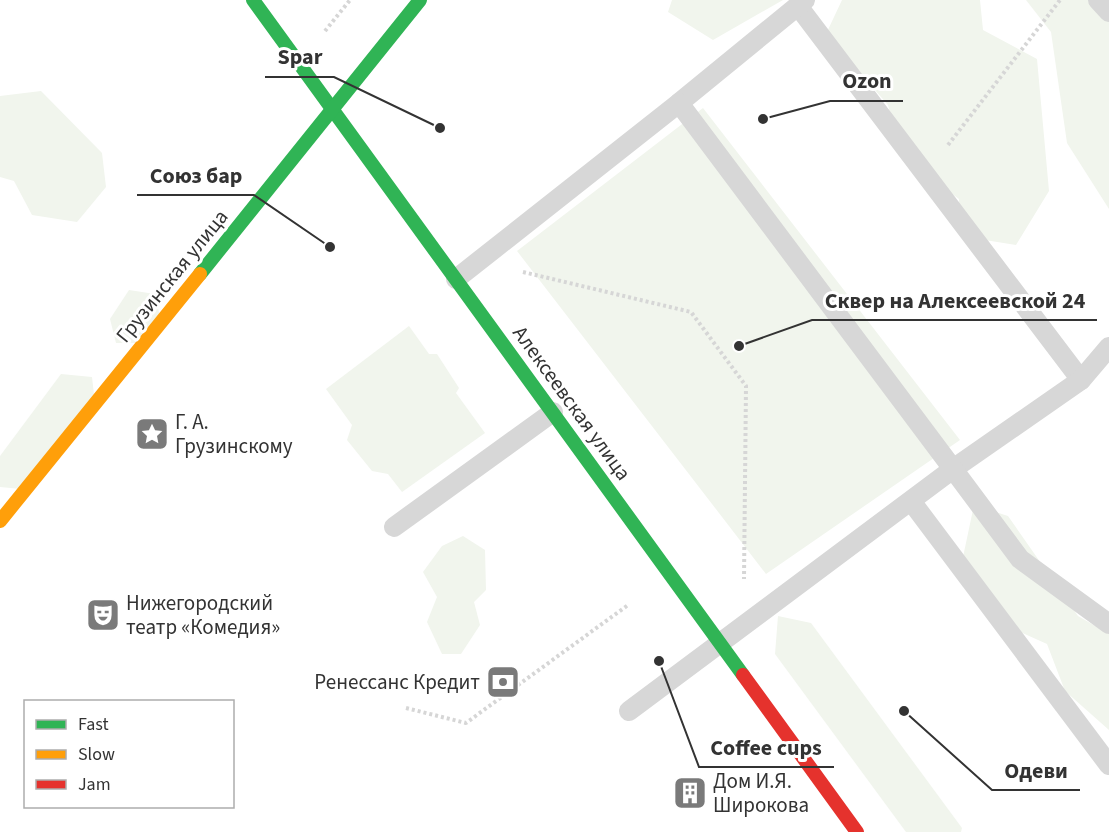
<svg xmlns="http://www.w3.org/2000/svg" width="1109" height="832" font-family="'Source Sans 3',sans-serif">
<rect width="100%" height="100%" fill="#fff"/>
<g fill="#f1f5ed">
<path d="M 672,0 L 783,0 L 713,40 L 668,12 Z"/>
<path d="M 842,0 L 980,0 L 983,30 L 1037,59 L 1049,191 L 1016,245 L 960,236 L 959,199 L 901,156 L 888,105 L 826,34 Z"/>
<path d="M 1026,0 L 1109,0 L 1109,209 L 1067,143 L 1051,32 Z"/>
<path d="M 41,91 L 102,153 L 106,187 L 77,222 L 32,215 L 14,181 L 0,177 L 0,96 Z"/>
<path d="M 703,108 L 960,440 L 766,574 L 517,251 Z"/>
<path d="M 129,290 L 155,294 L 160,317 L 137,343 L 116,343 L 110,319 Z"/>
<path d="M 409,326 L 429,354 L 437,354 L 459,388 L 456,393 L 485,433 L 402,492 L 388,474 L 372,471 L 347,440 L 352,425 L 326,389 Z"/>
<path d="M 61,374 L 92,377 L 96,412 L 21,489 L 0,487 L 0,456 Z"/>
<path d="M 974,505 L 1008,516 L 1078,616 L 1109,634 L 1109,730 L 1065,691 L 1047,644 L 1018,631 L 963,557 Z"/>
<path d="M 463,536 L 485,550 L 486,590 L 474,602 L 480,625 L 461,654 L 442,654 L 427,622 L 437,597 L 423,572 L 442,546 Z"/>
<path d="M 778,616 L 811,623 L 962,828 L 961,832 L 906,832 L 775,654 Z"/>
</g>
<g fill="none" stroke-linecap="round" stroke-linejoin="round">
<g stroke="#d6d6d6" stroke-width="4" stroke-dasharray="3 3" stroke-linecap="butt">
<path d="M 325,31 L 350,0"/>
<path d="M 948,145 L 1060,0"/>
<path d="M 523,272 L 691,312 L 746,386 L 744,579"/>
<path d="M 406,708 L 466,723 L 628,605"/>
</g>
<g stroke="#d7d7d7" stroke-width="20">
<path d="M 1098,0 L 1109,12"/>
<path d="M 798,6 L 1081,380"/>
<path d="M 679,103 L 805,0"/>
<path d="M 456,279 L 679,103 L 953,469 L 1081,380 L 1109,347"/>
<path d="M 911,501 L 1109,765"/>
<path d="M 394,527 L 553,412"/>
<path d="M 629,711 L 953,469 L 1020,559 L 1109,624"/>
</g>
<g stroke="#30b455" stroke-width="14">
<path d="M 253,0 L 743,675"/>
<path d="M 200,274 L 420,0"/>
</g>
<path stroke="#ff9f0a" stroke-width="14" d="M 0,521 L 200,274"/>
<path stroke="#e5322d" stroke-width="14" d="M 743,675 L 857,832"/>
</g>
<defs>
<g id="sight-square" transform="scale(1.725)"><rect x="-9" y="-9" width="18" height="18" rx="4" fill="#7a7a7a" stroke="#fff"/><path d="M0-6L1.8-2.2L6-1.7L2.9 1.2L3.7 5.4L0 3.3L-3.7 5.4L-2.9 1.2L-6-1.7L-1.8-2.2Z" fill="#fff"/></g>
<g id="theatre-square" transform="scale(1.725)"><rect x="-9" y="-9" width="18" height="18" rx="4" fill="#7a7a7a" stroke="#fff"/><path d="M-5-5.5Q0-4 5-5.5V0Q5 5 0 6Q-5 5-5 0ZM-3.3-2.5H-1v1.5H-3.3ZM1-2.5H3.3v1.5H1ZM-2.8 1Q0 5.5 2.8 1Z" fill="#fff"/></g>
<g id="bank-square" transform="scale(1.725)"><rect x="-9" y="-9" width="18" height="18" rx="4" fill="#7a7a7a" stroke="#fff"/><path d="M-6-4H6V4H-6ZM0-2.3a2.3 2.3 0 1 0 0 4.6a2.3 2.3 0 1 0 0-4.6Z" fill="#fff"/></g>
<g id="building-square" transform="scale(1.725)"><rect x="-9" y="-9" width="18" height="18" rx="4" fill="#7a7a7a" stroke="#fff"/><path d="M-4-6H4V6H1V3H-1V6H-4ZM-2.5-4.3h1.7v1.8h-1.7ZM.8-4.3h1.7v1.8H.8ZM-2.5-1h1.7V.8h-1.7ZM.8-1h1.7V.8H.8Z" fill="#fff"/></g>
</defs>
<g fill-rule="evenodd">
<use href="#sight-square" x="152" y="434"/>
<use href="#theatre-square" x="103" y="615"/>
<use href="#bank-square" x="503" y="682"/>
<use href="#building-square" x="690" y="793"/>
</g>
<g text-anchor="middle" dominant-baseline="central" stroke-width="6" stroke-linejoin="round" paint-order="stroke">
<g font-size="21" fill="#333" stroke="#fff">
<text transform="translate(172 276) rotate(-51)">Грузинская улица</text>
<text transform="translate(572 403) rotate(54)">Алексеевская улица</text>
</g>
<g font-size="21" fill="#333" stroke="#fff" text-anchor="start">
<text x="175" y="422">Г. А.<tspan x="175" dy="24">Грузинскому</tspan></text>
<text x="126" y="603">Нижегородский<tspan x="126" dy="24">театр «Комедия»</tspan></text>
<text x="480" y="682" text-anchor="end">Ренессанс Кредит</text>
<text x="713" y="781">Дом И.Я.<tspan x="713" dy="24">Широкова</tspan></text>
</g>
</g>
<path fill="none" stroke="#333" stroke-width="2" d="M440 128L334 77H265M763 119L830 101H903M330 247L254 195H137M739 346L812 320H1097M659 661L699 767H834M904 711L992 790H1080"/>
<g fill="#333" stroke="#fff" stroke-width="2">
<circle cx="440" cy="128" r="6"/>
<circle cx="763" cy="119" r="6"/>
<circle cx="330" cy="247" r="6"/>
<circle cx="739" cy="346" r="6"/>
<circle cx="659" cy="661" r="6"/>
<circle cx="904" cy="711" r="6"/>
</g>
<g font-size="22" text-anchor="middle" font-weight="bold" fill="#333" stroke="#fff" stroke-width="6" stroke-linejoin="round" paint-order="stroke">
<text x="300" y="64">Spar</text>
<text x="867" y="88">Ozon</text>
<text x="196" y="183">Союз бар</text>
<text x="955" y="308">Сквер на Алексеевской 24</text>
<text x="766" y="755">Coffee cups</text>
<text x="1036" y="778">Одеви</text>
</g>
<rect x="24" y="700" width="210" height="108" fill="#ffffff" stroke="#adadad" stroke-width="1.5"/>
<rect x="36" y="720" width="30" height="9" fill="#30b455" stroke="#adadad" stroke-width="1.5"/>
<text x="78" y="730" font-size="18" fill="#333333">Fast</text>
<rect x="36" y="750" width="30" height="9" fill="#ff9f0a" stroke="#adadad" stroke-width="1.5"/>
<text x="78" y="760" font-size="18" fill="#333333">Slow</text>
<rect x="36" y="780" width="30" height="9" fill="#e5322d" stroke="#adadad" stroke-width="1.5"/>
<text x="78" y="790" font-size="18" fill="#333333">Jam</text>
</svg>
